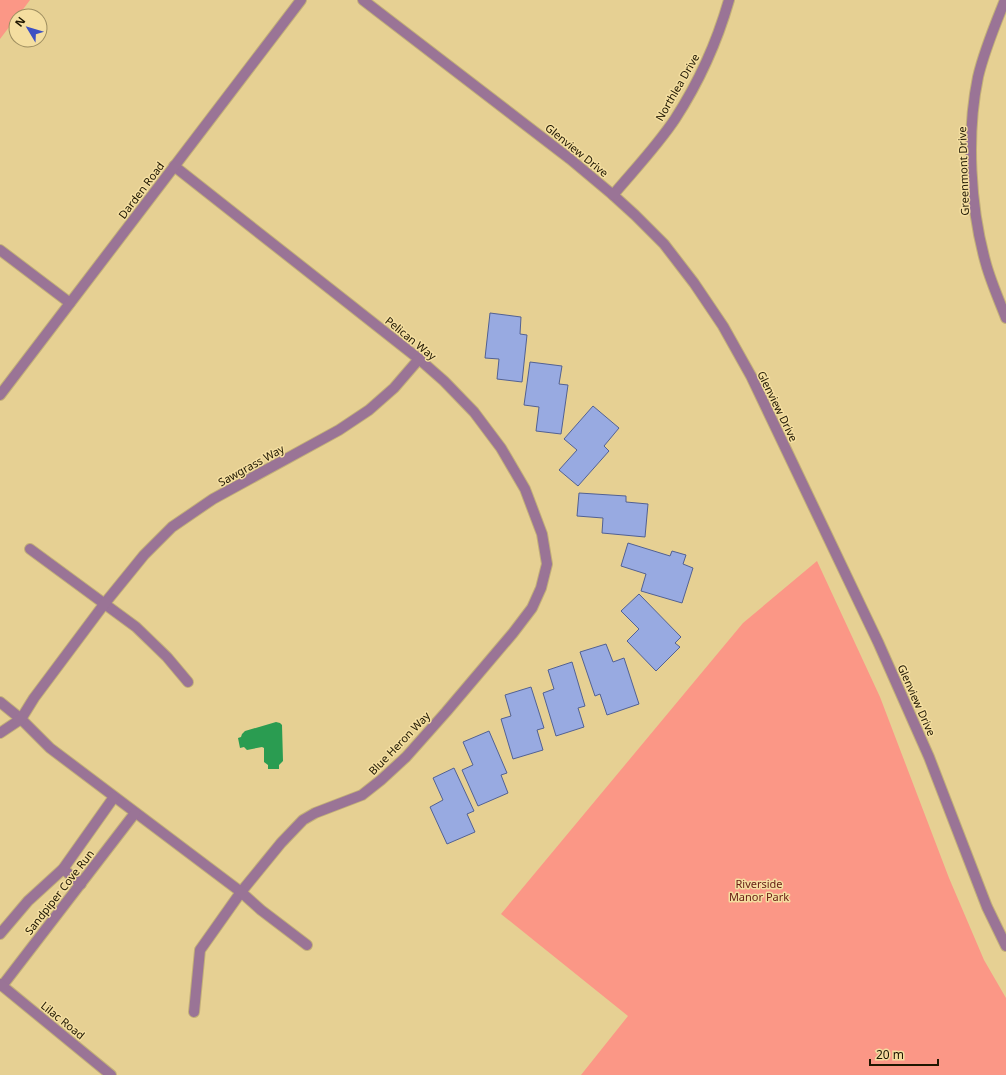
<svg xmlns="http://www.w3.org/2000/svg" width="1006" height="1075" font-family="'Noto Sans',sans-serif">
<rect width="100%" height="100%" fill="#e6d093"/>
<g fill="#fb9786">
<path d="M 0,0 L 30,0 L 18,16 L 16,16 L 16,18 L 0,39 Z"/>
<path d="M 817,561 L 880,697 L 949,878 L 984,960 L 1006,998 L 1006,1075 L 581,1075 L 628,1016 L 501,914 L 743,623 Z"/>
</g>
<path fill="#2a9c51" d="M 276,722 L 280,723 L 282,725 L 283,761 L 279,765 L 279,769 L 268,769 L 268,765 L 264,762 L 264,748 L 262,747 L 247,750 L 244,747 L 240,748 L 238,738 L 241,737 L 242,734 L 245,731 Z"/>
<g fill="#98aae1" stroke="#526193">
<path d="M 490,313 L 521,317 L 520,334 L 527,335 L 522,382 L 497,379 L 499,359 L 485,358 Z"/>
<path d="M 530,362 L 562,366 L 559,384 L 568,385 L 561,434 L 536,431 L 539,407 L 524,405 Z"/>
<path d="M 593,406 L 619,428 L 604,446 L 609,451 L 578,486 L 559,470 L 577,450 L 564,439 Z"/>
<path d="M 579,493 L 626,496 L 626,502 L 648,504 L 645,537 L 602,533 L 603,518 L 577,516 Z"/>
<path d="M 628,543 L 670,556 L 672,551 L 686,555 L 683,564 L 693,568 L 682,603 L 641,591 L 646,574 L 621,566 Z"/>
<path d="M 639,594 L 681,637 L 675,643 L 680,647 L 656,671 L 627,641 L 639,629 L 621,611 Z"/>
<path d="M 606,644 L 613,662 L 624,658 L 639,704 L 607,715 L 600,694 L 595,696 L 580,652 Z"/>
<path d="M 572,662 L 585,706 L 578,708 L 584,727 L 556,736 L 543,693 L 554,689 L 548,670 Z"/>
<path d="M 531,687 L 544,728 L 537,730 L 543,750 L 513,759 L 501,719 L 511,716 L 505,695 Z"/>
<path d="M 489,731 L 507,773 L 501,775 L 508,793 L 478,806 L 462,770 L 473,765 L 463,742 Z"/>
<path d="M 454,768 L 474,811 L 467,814 L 475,832 L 447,844 L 430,807 L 443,800 L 433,778 Z"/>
</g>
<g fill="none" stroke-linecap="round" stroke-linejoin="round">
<g stroke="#c2af79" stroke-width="12">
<path id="service" d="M 63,869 L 81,884"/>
</g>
<g stroke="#c2af79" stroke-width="12">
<g id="minor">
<path d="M 363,0 L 570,159 L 613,195 L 635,215 L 664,244 L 694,283 L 723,326 L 751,376 L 878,642 L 929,757 L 987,907 L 1006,946"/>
<path d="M 1005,0 C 995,25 984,51 978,77 C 966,135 970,207 986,264 C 991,282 999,300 1006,318"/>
<path d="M 174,166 L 419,359 L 444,381 L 474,412 L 501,448 L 525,489 L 542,534 L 547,564 L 541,588 L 532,608 L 513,633 L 446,712 L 406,757 L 381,780 L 362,795 L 315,813 L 303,820 L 281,843 L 241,892 L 200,950 L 194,1012"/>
<path d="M 613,195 C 634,170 657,146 675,119 C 699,82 717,42 729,0"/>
<path d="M 0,250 L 70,303"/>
<path d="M 30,549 L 136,627 L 167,657 L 188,682"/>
<path d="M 0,702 L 21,719 L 50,748 L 241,892 L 261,910 L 307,945"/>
<path d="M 0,733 L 21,719 L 34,698 L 105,603 L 144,555 L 172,527 L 213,499 L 339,430 L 369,410 L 394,388 L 419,359"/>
<path d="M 0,934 L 28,901 L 63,869 L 114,797"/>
<path d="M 2,986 L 135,813"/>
</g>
</g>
<g stroke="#c2af79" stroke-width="12">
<g id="tertiary">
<path d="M 0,395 L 301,0"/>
<path d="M 0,984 L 111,1075"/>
</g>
</g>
<use href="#service" stroke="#9a7496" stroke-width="10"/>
<use href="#minor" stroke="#9a7496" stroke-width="10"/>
<use href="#tertiary" stroke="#9a7496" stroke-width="10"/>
</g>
<g text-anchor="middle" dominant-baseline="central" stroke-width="3" stroke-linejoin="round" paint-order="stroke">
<g font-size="11" fill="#1e1600" stroke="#f4dea0">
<text transform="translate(677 87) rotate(-60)">Northlea Drive</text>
<text transform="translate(577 150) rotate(39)">Glenview Drive</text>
<text transform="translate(963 171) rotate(-92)">Greenmont Drive</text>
<text transform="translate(141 190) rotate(-53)">Darden Road</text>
<text transform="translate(411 338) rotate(39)">Pelican Way</text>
<text transform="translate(778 406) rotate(64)">Glenview Drive</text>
<text transform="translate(251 465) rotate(-29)">Sawgrass Way</text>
<text transform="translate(917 700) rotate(66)">Glenview Drive</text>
<text transform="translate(399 743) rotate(-46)">Blue Heron Way</text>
<text transform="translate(59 892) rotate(-52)">Sandpiper Cove Run</text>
<text transform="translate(63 1020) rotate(39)">Lilac Road</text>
</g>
<g font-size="11" fill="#651b12" stroke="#f4dea0">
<text x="759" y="883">Riverside<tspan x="759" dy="13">Manor Park</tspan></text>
</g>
</g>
<g transform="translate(28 28) rotate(308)"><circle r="19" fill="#f4dea0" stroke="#9e8e60"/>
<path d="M0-3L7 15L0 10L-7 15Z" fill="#3c50c3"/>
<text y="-6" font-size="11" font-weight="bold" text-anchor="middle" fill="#1e1600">N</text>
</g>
<path d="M870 1059v6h68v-6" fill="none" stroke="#1e1600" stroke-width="2"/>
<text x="876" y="1059" font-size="12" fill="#1e1600" stroke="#f4dea0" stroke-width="3" paint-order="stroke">20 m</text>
</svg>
